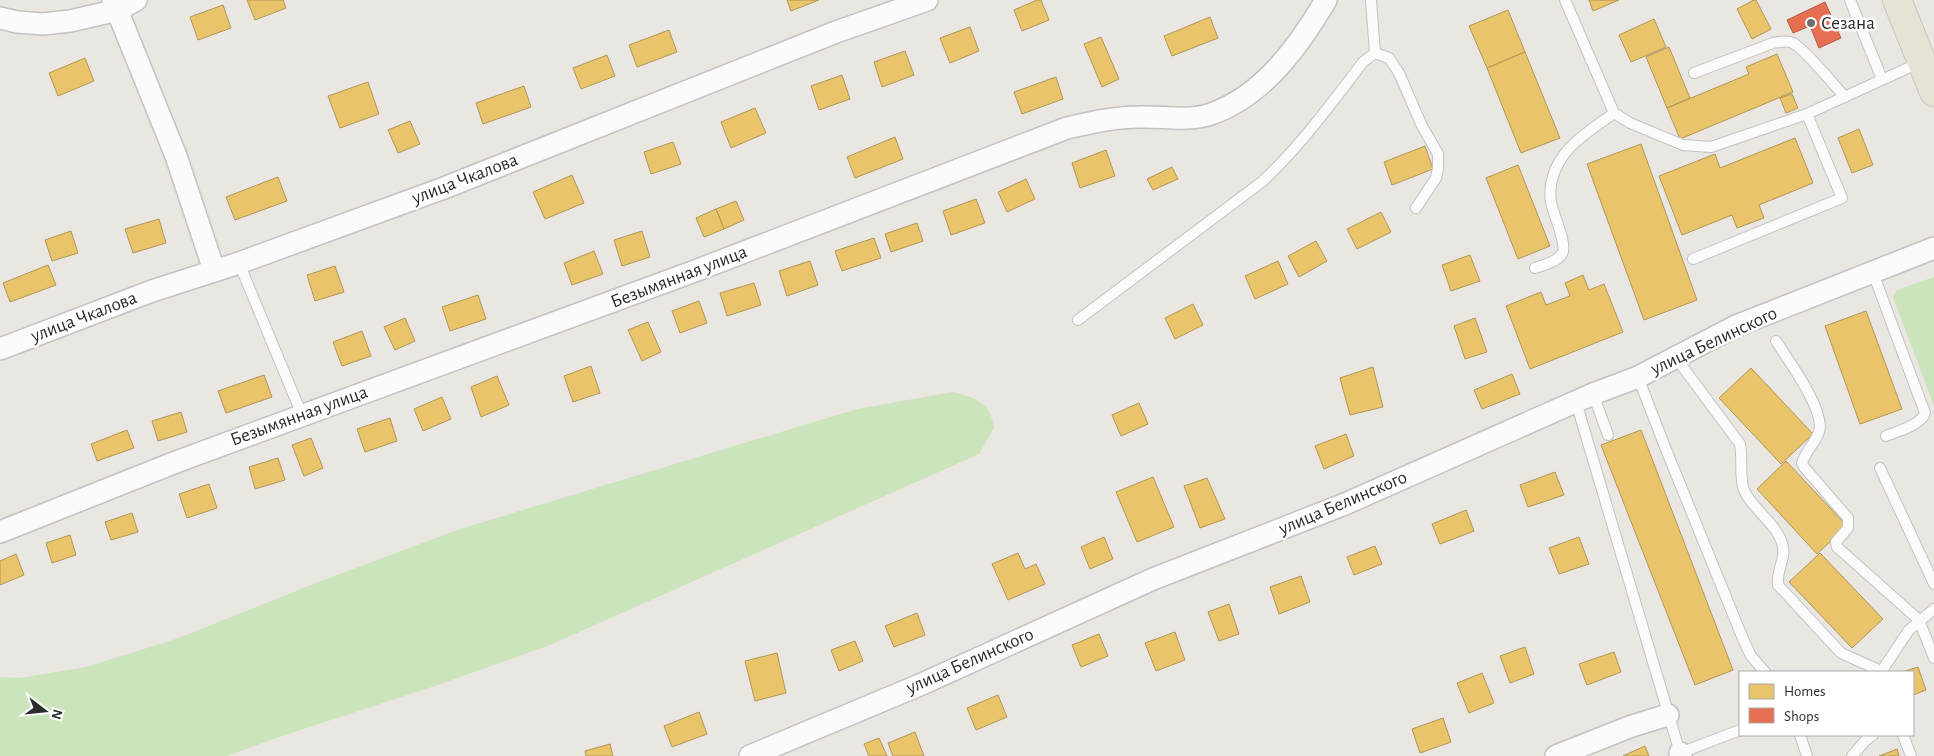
<svg xmlns="http://www.w3.org/2000/svg" width="1934" height="756" font-family="'Alegreya Sans',sans-serif">
<rect width="100%" height="100%" fill="#eae6e2"/>
<g fill="#cbe4bb">
<path d="M 1934,277 L 1934,406 L 1893,297 L 1897,290 Z"/>
<path d="M 953,392 C 976,398 990,402 994,428 L 979,454 L 550,645 L 435,686 L 282,736 L 227,756 L 0,756 L 0,677 L 20,678 L 86,667 L 179,638 L 316,583 L 460,529 L 857,409 Z"/>
</g>
<g fill="#e9c46a" stroke="#b09657">
<path d="M 247,0 L 283,0 L 286,8 L 255,20 Z"/>
<path d="M 787,0 L 819,0 L 791,11 Z"/>
<path d="M 1037,0 L 1041,0 L 1049,20 L 1022,31 L 1014,10 Z"/>
<path d="M 1589,0 L 1619,0 L 1593,11 Z"/>
<path d="M 1754,0 L 1756,0 L 1771,29 L 1752,39 L 1737,9 Z"/>
<path d="M 223,5 L 231,28 L 198,40 L 190,17 Z"/>
<path d="M 1508,10 L 1525,52 L 1487,68 L 1469,26 Z"/>
<path d="M 1210,17 L 1218,38 L 1172,56 L 1164,36 Z"/>
<path d="M 1654,19 L 1666,47 L 1631,62 L 1619,35 Z"/>
<path d="M 970,27 L 979,51 L 950,63 L 940,38 Z"/>
<path d="M 669,30 L 677,52 L 637,67 L 629,45 Z"/>
<path d="M 1101,37 L 1119,79 L 1102,87 L 1084,44 Z"/>
<path d="M 1669,47 L 1690,98 L 1667,108 L 1646,57 Z"/>
<path d="M 905,51 L 914,75 L 882,87 L 874,62 Z"/>
<path d="M 1525,52 L 1560,138 L 1521,153 L 1487,68 Z"/>
<path d="M 1777,54 L 1793,92 L 1680,139 L 1667,108 L 1749,74 L 1746,67 Z"/>
<path d="M 607,55 L 615,76 L 581,89 L 573,68 Z"/>
<path d="M 85,58 L 94,81 L 58,96 L 49,73 Z"/>
<path d="M 842,75 L 850,99 L 819,110 L 811,86 Z"/>
<path d="M 1056,77 L 1063,99 L 1022,114 L 1014,92 Z"/>
<path d="M 368,82 L 379,114 L 340,128 L 328,96 Z"/>
<path d="M 524,86 L 531,107 L 483,124 L 476,103 Z"/>
<path d="M 1792,94 L 1798,108 L 1786,113 L 1780,98 Z"/>
<path d="M 755,108 L 766,133 L 731,148 L 721,122 Z"/>
<path d="M 410,121 L 420,144 L 398,153 L 388,130 Z"/>
<path d="M 1859,129 L 1873,165 L 1852,173 L 1838,138 Z"/>
<path d="M 895,137 L 903,159 L 855,178 L 847,157 Z"/>
<path d="M 1795,138 L 1813,183 L 1759,205 L 1764,218 L 1737,228 L 1732,215 L 1682,235 L 1659,176 L 1715,154 L 1720,168 Z"/>
<path d="M 673,142 L 681,164 L 651,174 L 644,152 Z"/>
<path d="M 1641,144 L 1697,300 L 1644,320 L 1587,164 Z"/>
<path d="M 1425,146 L 1433,169 L 1392,185 L 1384,162 Z"/>
<path d="M 1106,150 L 1115,176 L 1080,188 L 1072,163 Z"/>
<path d="M 1518,165 L 1550,246 L 1518,259 L 1486,178 Z"/>
<path d="M 1172,167 L 1178,179 L 1153,190 L 1147,179 Z"/>
<path d="M 572,175 L 584,203 L 545,219 L 533,192 Z"/>
<path d="M 278,177 L 287,201 L 235,220 L 226,197 Z"/>
<path d="M 1026,179 L 1035,199 L 1007,212 L 998,192 Z"/>
<path d="M 976,199 L 985,223 L 951,235 L 943,211 Z"/>
<path d="M 736,201 L 744,220 L 724,229 L 716,209 Z"/>
<path d="M 716,209 L 724,229 L 704,237 L 696,218 Z"/>
<path d="M 1381,212 L 1391,232 L 1357,249 L 1347,229 Z"/>
<path d="M 159,219 L 166,243 L 133,253 L 125,229 Z"/>
<path d="M 917,223 L 923,241 L 891,252 L 885,234 Z"/>
<path d="M 71,231 L 78,253 L 52,261 L 45,240 Z"/>
<path d="M 642,231 L 650,257 L 622,266 L 614,240 Z"/>
<path d="M 874,238 L 881,258 L 842,271 L 835,251 Z"/>
<path d="M 1316,241 L 1327,261 L 1299,277 L 1288,256 Z"/>
<path d="M 594,251 L 603,274 L 572,285 L 564,263 Z"/>
<path d="M 1470,255 L 1480,281 L 1451,291 L 1442,265 Z"/>
<path d="M 810,261 L 818,285 L 787,296 L 779,271 Z"/>
<path d="M 1278,261 L 1288,284 L 1255,299 L 1245,276 Z"/>
<path d="M 48,265 L 56,285 L 10,302 L 3,283 Z"/>
<path d="M 335,266 L 344,292 L 315,301 L 307,275 Z"/>
<path d="M 1583,275 L 1589,290 L 1604,284 L 1623,332 L 1530,369 L 1506,306 L 1541,292 L 1546,305 L 1570,296 L 1565,283 Z"/>
<path d="M 754,283 L 761,305 L 727,316 L 720,293 Z"/>
<path d="M 478,295 L 486,319 L 450,331 L 442,307 Z"/>
<path d="M 699,301 L 707,323 L 680,333 L 672,311 Z"/>
<path d="M 1193,304 L 1203,325 L 1175,339 L 1165,318 Z"/>
<path d="M 1866,311 L 1902,409 L 1860,424 L 1825,326 Z"/>
<path d="M 405,318 L 415,341 L 395,350 L 384,327 Z"/>
<path d="M 1475,318 L 1487,352 L 1465,359 L 1454,326 Z"/>
<path d="M 648,322 L 661,352 L 642,361 L 628,330 Z"/>
<path d="M 362,331 L 371,356 L 342,366 L 333,342 Z"/>
<path d="M 591,366 L 600,393 L 573,402 L 564,376 Z"/>
<path d="M 1373,367 L 1383,407 L 1350,415 L 1340,378 Z"/>
<path d="M 1751,368 L 1813,434 L 1781,464 L 1719,398 Z"/>
<path d="M 1512,374 L 1520,394 L 1482,409 L 1474,390 Z"/>
<path d="M 264,375 L 272,397 L 226,413 L 218,391 Z"/>
<path d="M 497,376 L 509,405 L 481,417 L 471,387 Z"/>
<path d="M 442,397 L 451,419 L 423,431 L 414,409 Z"/>
<path d="M 1139,403 L 1148,424 L 1121,436 L 1112,415 Z"/>
<path d="M 181,412 L 187,432 L 158,441 L 152,421 Z"/>
<path d="M 390,418 L 397,441 L 365,452 L 357,429 Z"/>
<path d="M 127,430 L 134,448 L 97,461 L 91,444 Z"/>
<path d="M 1641,430 L 1733,670 L 1695,685 L 1601,445 Z"/>
<path d="M 1346,434 L 1354,456 L 1324,469 L 1315,446 Z"/>
<path d="M 311,438 L 323,468 L 304,476 L 292,445 Z"/>
<path d="M 278,458 L 285,480 L 255,489 L 249,467 Z"/>
<path d="M 1786,461 L 1847,526 L 1817,554 L 1757,489 Z"/>
<path d="M 1555,472 L 1564,495 L 1528,507 L 1520,485 Z"/>
<path d="M 1153,477 L 1174,527 L 1137,542 L 1116,492 Z"/>
<path d="M 1207,478 L 1225,519 L 1200,528 L 1184,486 Z"/>
<path d="M 209,484 L 217,508 L 187,518 L 179,494 Z"/>
<path d="M 1466,510 L 1474,531 L 1440,544 L 1432,524 Z"/>
<path d="M 132,513 L 138,532 L 111,540 L 105,522 Z"/>
<path d="M 70,535 L 76,555 L 52,563 L 46,543 Z"/>
<path d="M 1104,537 L 1113,559 L 1090,569 L 1081,547 Z"/>
<path d="M 1579,537 L 1589,564 L 1559,574 L 1549,548 Z"/>
<path d="M 1375,546 L 1382,564 L 1354,575 L 1347,557 Z"/>
<path d="M 1018,553 L 1025,569 L 1036,564 L 1045,584 L 1008,600 L 992,564 Z"/>
<path d="M 1820,553 L 1883,619 L 1852,648 L 1789,582 Z"/>
<path d="M 16,554 L 24,575 L 0,585 L 0,561 Z"/>
<path d="M 1301,576 L 1310,602 L 1279,614 L 1270,587 Z"/>
<path d="M 1229,604 L 1239,634 L 1219,641 L 1208,612 Z"/>
<path d="M 917,613 L 925,635 L 894,647 L 885,626 Z"/>
<path d="M 1175,632 L 1185,660 L 1156,671 L 1145,643 Z"/>
<path d="M 1099,634 L 1108,656 L 1081,667 L 1072,645 Z"/>
<path d="M 855,641 L 863,661 L 839,671 L 831,650 Z"/>
<path d="M 1525,647 L 1534,674 L 1510,683 L 1500,656 Z"/>
<path d="M 1614,652 L 1621,672 L 1587,685 L 1579,664 Z"/>
<path d="M 777,653 L 786,693 L 755,701 L 745,661 Z"/>
<path d="M 1918,667 L 1926,690 L 1913,695 L 1913,672 L 1902,672 Z"/>
<path d="M 1482,673 L 1494,703 L 1469,713 L 1457,683 Z"/>
<path d="M 998,695 L 1007,717 L 976,730 L 967,708 Z"/>
<path d="M 699,712 L 707,734 L 672,747 L 664,726 Z"/>
<path d="M 1443,718 L 1451,742 L 1420,753 L 1412,729 Z"/>
<path d="M 915,732 L 924,756 L 893,756 L 888,743 Z"/>
<path d="M 879,738 L 887,756 L 869,756 L 864,744 Z"/>
<path d="M 610,744 L 613,756 L 586,756 L 585,751 Z"/>
<path d="M 1645,746 L 1649,756 L 1623,756 Z"/>
<path d="M 1897,749 L 1899,756 L 1879,756 Z"/>
</g>
<path fill="#e76f51" stroke="#af5b46" d="M 1825,2 L 1841,38 L 1819,48 L 1810,26 L 1793,33 L 1787,20 Z"/>
<g fill="none" stroke-linecap="round" stroke-linejoin="round">
<g stroke="#c3c2c3" stroke-width="12">
<g id="lane">
<path d="M 1371,0 L 1375,53"/>
<path d="M 1565,0 L 1614,113 L 1630,123 L 1683,145 L 1711,147 L 1807,114 L 1921,62"/>
<path d="M 1850,0 L 1882,79"/>
<path d="M 1694,73 L 1773,43 C 1780,42 1787,40 1793,43 C 1806,50 1833,84 1845,97"/>
<path d="M 1693,259 L 1842,198 L 1807,114"/>
<path d="M 239,263 L 302,415"/>
<path d="M 1535,268 C 1543,265 1557,262 1562,254 C 1568,245 1553,214 1551,202 C 1549,192 1552,178 1556,168 C 1567,143 1593,129 1614,113"/>
<path d="M 1873,273 L 1925,413 C 1920,426 1898,431 1886,436"/>
<path d="M 1078,320 L 1263,181 C 1301,145 1332,103 1363,62 L 1375,53 L 1389,58 L 1399,73 L 1422,126 L 1438,154 L 1438,168 L 1436,178 L 1416,208"/>
<path d="M 1776,341 C 1788,360 1826,411 1819,432 C 1815,443 1805,452 1802,463 L 1804,467 L 1848,518 L 1848,528 L 1836,542 L 1837,547 L 1919,620 L 1934,658"/>
<path d="M 1676,358 L 1740,444 C 1743,459 1739,477 1744,490 C 1751,508 1776,523 1782,543 C 1787,558 1776,570 1778,585 L 1841,653 L 1883,672"/>
<path d="M 1638,377 L 1665,447 L 1743,639 L 1751,656 L 1765,672"/>
<path d="M 1593,394 L 1608,435"/>
<path d="M 1576,402 L 1680,753 L 1740,730"/>
<path d="M 1880,468 L 1934,584"/>
<path d="M 1881,672 L 1909,630 L 1934,609"/>
<path d="M 1800,735 L 1807,756"/>
<path d="M 1903,735 L 1911,756"/>
<path d="M 1852,756 L 1865,741 L 1873,735"/>
</g>
</g>
<g stroke="#c3c2c3" stroke-width="24">
<g id="street">
<path d="M 113,0 L 176,156 L 214,270"/>
<path d="M 0,18 L 17,22 L 43,24 L 70,21 L 118,10 L 136,0"/>
<path d="M 0,349 L 152,291 L 239,263 L 444,188 L 836,32 L 927,0"/>
<path d="M 0,532 L 176,462 L 695,271 L 1067,128 C 1090,123 1114,117 1139,117 C 1161,116 1189,122 1211,114 C 1263,96 1299,46 1326,0"/>
<path d="M 1680,753 L 1681,756"/>
<path d="M 750,756 L 922,684 L 1153,579 L 1345,504 L 1593,394 L 1638,377 L 1736,326 L 1934,248"/>
<path d="M 1556,756 L 1632,726 L 1668,715"/>
</g>
</g>
<g stroke="#c6c4c2" stroke-width="30">
<path id="primary" d="M 1897,0 L 1934,92"/>
</g>
<use href="#lane" stroke="#fcfbfb" stroke-width="10"/>
<use href="#street" stroke="#fcfbfb" stroke-width="21"/>
<use href="#primary" stroke="#e7e3d4" stroke-width="28"/>
</g>
<circle fill="#6e6d6c" stroke="#fff" stroke-width="2" cx="1811" cy="23" r="5"/>
<g text-anchor="middle" dominant-baseline="central" stroke-width="5" stroke-linejoin="round" paint-order="stroke">
<g font-size="19" fill="#2c2c2c" stroke="#fff" text-anchor="start">
<text x="1821" y="23">Сезана</text>
</g>
<g font-size="19" fill="#2c2c2c" stroke="#fff">
<text transform="translate(465 179) rotate(-21)">улица Чкалова</text>
<text transform="translate(679 277) rotate(-21)">Безымянная улица</text>
<text transform="translate(84 317) rotate(-21)">улица Чкалова</text>
<text transform="translate(1714 341) rotate(-25)">улица Белинского</text>
<text transform="translate(299 416) rotate(-20)">Безымянная улица</text>
<text transform="translate(1343 503) rotate(-23)">улица Белинского</text>
<text transform="translate(970 661) rotate(-24)">улица Белинского</text>
</g>
</g>
<rect x="1739" y="671" width="175" height="65" fill="#ffffff" stroke="#ababab"/>
<rect x="1749" y="684" width="25" height="15" fill="#e9c46a" stroke="#ababab"/>
<text x="1784" y="696" font-size="15" fill="#2c2c2c">Homes</text>
<rect x="1749" y="708" width="25" height="15" fill="#e76f51" stroke="#ababab"/>
<text x="1784" y="721" font-size="15" fill="#2c2c2c">Shops</text>
<g transform="translate(45 711) rotate(106)" stroke="#ffffff" stroke-width="4" paint-order="stroke">
<path d="M0-4L9 19L0 12L-9 19Z" fill="#2c2c2c"/>
<text y="-8" font-size="14" font-weight="bold" text-anchor="middle" fill="#2c2c2c">N</text>
</g>
</svg>
